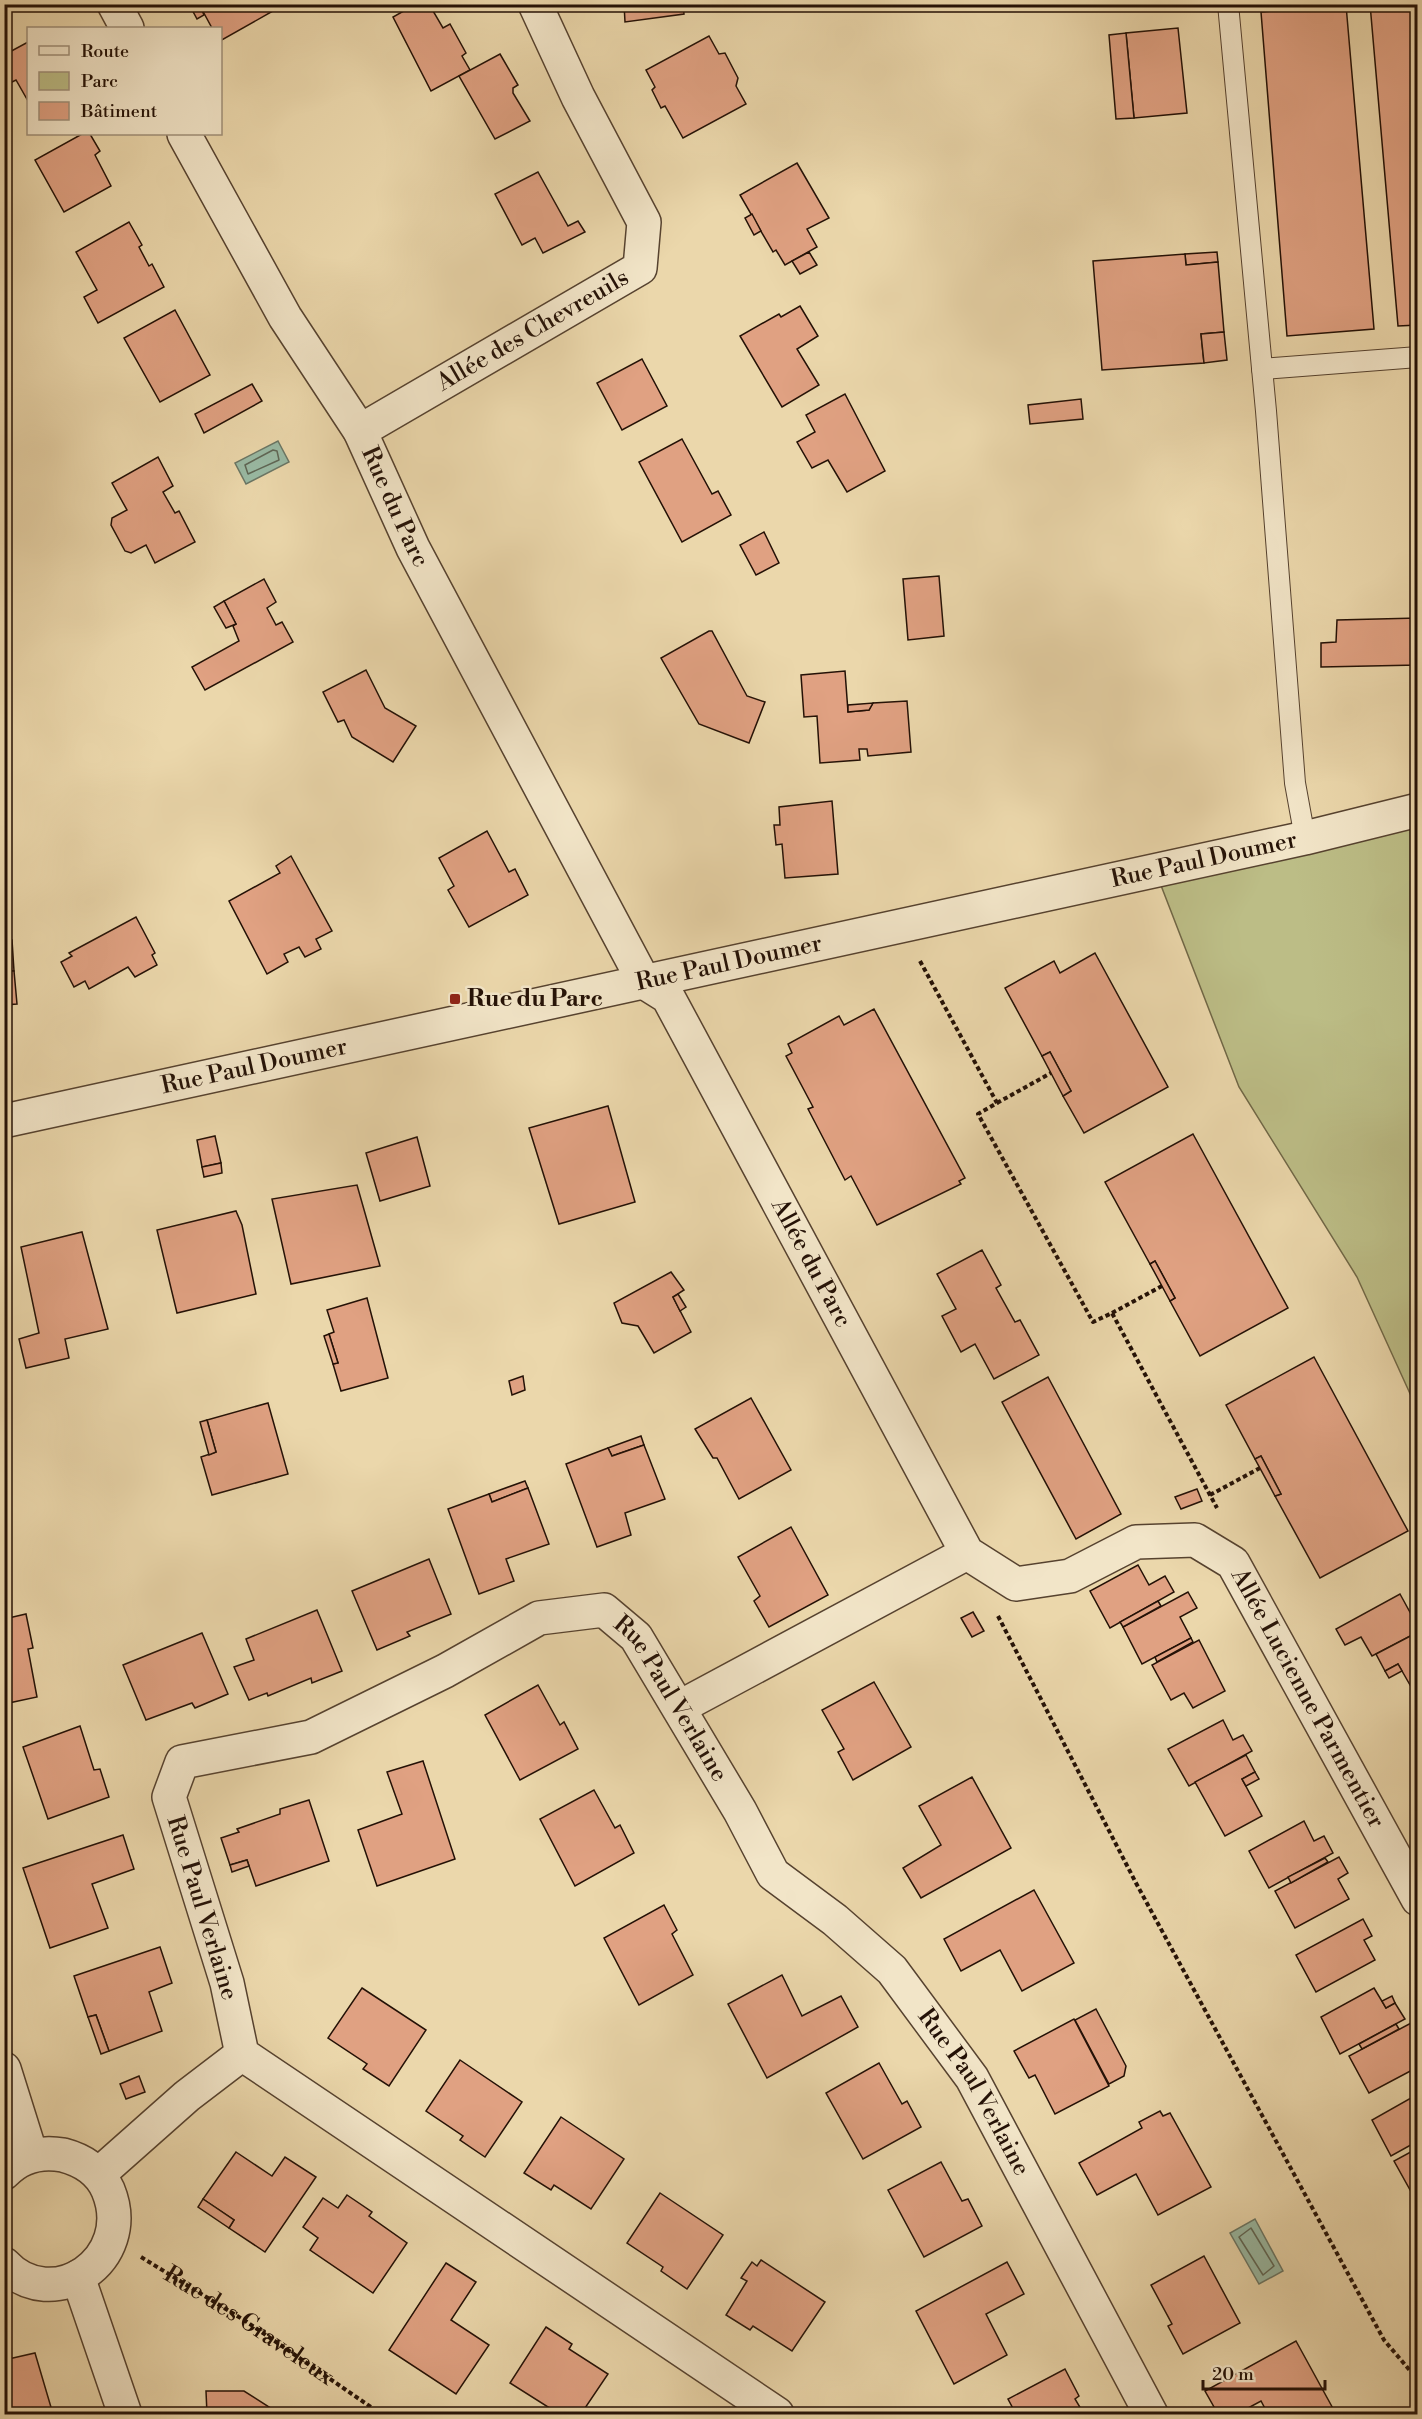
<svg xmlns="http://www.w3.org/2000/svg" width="1422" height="2419" font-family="'Libre Bodoni',serif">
<rect width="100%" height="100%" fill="#ebd7ab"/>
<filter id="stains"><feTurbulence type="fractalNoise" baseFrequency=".00333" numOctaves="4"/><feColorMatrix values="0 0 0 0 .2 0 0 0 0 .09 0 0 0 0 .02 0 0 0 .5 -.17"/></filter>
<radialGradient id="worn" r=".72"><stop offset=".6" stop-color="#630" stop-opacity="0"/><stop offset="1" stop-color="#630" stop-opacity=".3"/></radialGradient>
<path fill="#bcbd86" stroke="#706746" stroke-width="1.5" d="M 1417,802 L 1417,1409 L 1357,1277 L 1239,1087 L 1150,857 Z"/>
<g fill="#99baa4" stroke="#6a7665" stroke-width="1.5">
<path d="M 278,441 L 289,462 L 246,484 L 235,463 Z"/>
<path d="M 1255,2219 L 1283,2271 L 1259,2284 L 1230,2233 Z"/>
</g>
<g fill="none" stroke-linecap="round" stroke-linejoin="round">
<g stroke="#5e6655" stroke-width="1.5">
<path d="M 273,450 L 277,451 L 279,460 L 248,474 L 245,465 Z"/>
<path d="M 1251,2228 L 1274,2266 L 1263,2275 L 1239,2237 Z"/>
</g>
</g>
<g fill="#e0a182" stroke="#241106" stroke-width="1.5">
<path d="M 189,4 L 199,4 L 204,15 L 197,19 Z"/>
<path d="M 199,4 L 269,4 L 273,11 L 220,41 L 220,28 L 212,28 Z"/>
<path d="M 416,4 L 429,4 L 443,28 L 450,24 L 466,53 L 462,56 L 470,70 L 431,91 L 393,17 Z"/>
<path d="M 624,4 L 683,4 L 684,14 L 625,22 Z"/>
<path d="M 1370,4 L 1418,4 L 1418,325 L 1398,326 Z"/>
<path d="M 1346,5 L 1374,329 L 1287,336 L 1261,12 Z"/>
<path d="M 1178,28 L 1187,113 L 1134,118 L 1126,33 Z"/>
<path d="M 1126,33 L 1134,118 L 1116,119 L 1109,35 Z"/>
<path d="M 709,36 L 719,54 L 725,53 L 738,78 L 736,86 L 746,104 L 683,138 L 665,106 L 661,108 L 652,90 L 655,87 L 646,70 Z"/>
<path d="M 28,42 L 28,101 L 16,80 L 4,86 L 4,55 Z"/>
<path d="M 500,54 L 518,85 L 513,88 L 513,93 L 530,121 L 495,139 L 459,76 Z"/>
<path d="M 82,134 L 90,134 L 100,151 L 95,155 L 111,186 L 64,212 L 35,160 Z"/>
<path d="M 797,163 L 829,218 L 807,229 L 817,247 L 785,265 L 776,250 L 773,252 L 740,195 Z"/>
<path d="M 538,172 L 568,226 L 578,221 L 585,232 L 543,253 L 535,238 L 522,245 L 495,194 Z"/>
<path d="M 752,214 L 761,231 L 754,235 L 745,218 Z"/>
<path d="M 129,222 L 142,245 L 139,247 L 149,266 L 152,264 L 164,287 L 98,323 L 84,297 L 97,290 L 76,252 Z"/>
<path d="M 809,252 L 817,265 L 800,274 L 792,261 Z"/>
<path d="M 1217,252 L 1218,262 L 1186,265 L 1185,254 Z"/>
<path d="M 1185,254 L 1186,265 L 1218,262 L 1224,332 L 1201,334 L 1204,363 L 1102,370 L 1093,261 Z"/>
<path d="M 800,306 L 818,336 L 797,349 L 819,385 L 782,407 L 740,336 L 779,314 L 781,317 Z"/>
<path d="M 175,310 L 210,375 L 160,402 L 124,338 Z"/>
<path d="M 1224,332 L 1227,360 L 1204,363 L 1201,334 Z"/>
<path d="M 642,359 L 667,406 L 622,430 L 597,383 Z"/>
<path d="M 252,384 L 262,401 L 204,433 L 195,414 Z"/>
<path d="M 845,394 L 885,471 L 847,492 L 828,460 L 812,468 L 797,442 L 815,432 L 806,415 Z"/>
<path d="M 1081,399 L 1083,419 L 1030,424 L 1028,405 Z"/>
<path d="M 682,439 L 712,494 L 718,491 L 731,515 L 682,542 L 639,462 Z"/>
<path d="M 158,457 L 173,486 L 163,492 L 175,513 L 179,511 L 195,542 L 155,563 L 146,545 L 131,553 L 125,551 L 111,525 L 112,518 L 127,510 L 112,483 Z"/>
<path d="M 764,532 L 779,563 L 756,575 L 740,545 Z"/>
<path d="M 939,576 L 944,636 L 908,640 L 903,579 Z"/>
<path d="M 264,579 L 276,602 L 267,608 L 276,625 L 282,622 L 293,642 L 205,690 L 192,667 L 239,641 L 233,626 L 236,624 L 224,601 Z"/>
<path d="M 224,601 L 236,624 L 226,628 L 214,607 Z"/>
<path d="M 1418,618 L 1418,665 L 1321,667 L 1321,643 L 1336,642 L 1337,620 Z"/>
<path d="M 709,631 L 712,631 L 747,696 L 765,702 L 749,743 L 699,724 L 661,658 Z"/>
<path d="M 366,670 L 385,708 L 416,726 L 393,762 L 352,737 L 344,720 L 338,722 L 323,692 Z"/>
<path d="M 845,671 L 848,712 L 869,710 L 873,703 L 907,701 L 911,752 L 868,756 L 867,749 L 859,749 L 860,760 L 820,763 L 817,716 L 804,717 L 801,675 Z"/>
<path d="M 873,703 L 869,710 L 848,712 L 848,705 Z"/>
<path d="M 832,801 L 838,874 L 785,878 L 782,844 L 776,845 L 774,825 L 780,825 L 779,807 Z"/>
<path d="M 487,831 L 509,872 L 515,869 L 528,895 L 469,927 L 448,890 L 454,886 L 439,858 Z"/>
<path d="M 291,856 L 332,931 L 316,939 L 321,949 L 305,957 L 299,947 L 284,954 L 288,962 L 267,974 L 229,901 L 280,873 L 276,866 Z"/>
<path d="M 136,917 L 155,953 L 152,955 L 157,965 L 135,977 L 128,967 L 89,989 L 85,981 L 74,987 L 61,962 L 72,956 L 69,953 Z"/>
<path d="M 4,940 L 12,940 L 14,971 L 4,971 Z"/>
<path d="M 1095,953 L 1168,1087 L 1084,1133 L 1063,1096 L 1071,1091 L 1050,1052 L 1042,1056 L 1005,988 L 1054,961 L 1060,973 Z"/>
<path d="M 4,971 L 14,971 L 17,1004 L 4,1005 Z"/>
<path d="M 874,1009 L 965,1178 L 959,1181 L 961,1184 L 877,1225 L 851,1176 L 845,1180 L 808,1109 L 813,1107 L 786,1056 L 792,1053 L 788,1044 L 839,1016 L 844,1025 Z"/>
<path d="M 1050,1052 L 1071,1091 L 1063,1096 L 1042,1056 Z"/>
<path d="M 608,1106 L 635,1202 L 559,1224 L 529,1128 Z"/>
<path d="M 1193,1134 L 1288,1308 L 1200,1356 L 1170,1301 L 1175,1298 L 1155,1261 L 1150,1264 L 1105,1182 Z"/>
<path d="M 215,1136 L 221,1163 L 202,1167 L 197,1140 Z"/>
<path d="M 417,1137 L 430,1186 L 380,1201 L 366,1153 Z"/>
<path d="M 221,1163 L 222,1173 L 204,1177 L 202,1167 Z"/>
<path d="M 357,1185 L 380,1266 L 291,1284 L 272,1199 Z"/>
<path d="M 236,1211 L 242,1225 L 256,1294 L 177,1313 L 157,1230 Z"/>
<path d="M 82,1232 L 108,1329 L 65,1339 L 69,1358 L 26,1368 L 19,1339 L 39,1333 L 21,1247 Z"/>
<path d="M 982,1250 L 1001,1285 L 996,1288 L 1015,1322 L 1020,1320 L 1039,1355 L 994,1379 L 975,1344 L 961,1352 L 942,1316 L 956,1309 L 937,1274 Z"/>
<path d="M 1155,1261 L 1175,1298 L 1170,1301 L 1150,1264 Z"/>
<path d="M 671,1272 L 684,1290 L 673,1297 L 691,1332 L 654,1353 L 638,1326 L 622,1323 L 614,1303 Z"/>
<path d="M 678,1294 L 686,1307 L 680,1311 L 673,1297 Z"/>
<path d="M 367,1298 L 388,1378 L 341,1391 L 333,1364 L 338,1363 L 329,1334 L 334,1332 L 327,1310 Z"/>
<path d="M 329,1334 L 338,1363 L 333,1364 L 324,1336 Z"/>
<path d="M 1314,1357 L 1408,1531 L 1320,1578 L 1275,1496 L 1281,1494 L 1261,1456 L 1255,1459 L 1226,1405 Z"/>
<path d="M 523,1376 L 525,1390 L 512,1395 L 509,1381 Z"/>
<path d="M 1048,1377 L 1121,1514 L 1076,1539 L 1002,1402 Z"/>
<path d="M 751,1398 L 791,1470 L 739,1499 L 717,1458 L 713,1458 L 695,1429 Z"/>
<path d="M 268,1403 L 288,1474 L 212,1495 L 201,1457 L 216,1452 L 207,1420 Z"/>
<path d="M 207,1420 L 216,1452 L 209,1455 L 200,1422 Z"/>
<path d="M 641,1436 L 644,1445 L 612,1456 L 608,1448 Z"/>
<path d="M 644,1445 L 665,1499 L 625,1513 L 631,1535 L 597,1547 L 566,1464 L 608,1448 L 612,1456 Z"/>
<path d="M 1261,1456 L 1281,1494 L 1275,1496 L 1255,1459 Z"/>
<path d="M 525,1481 L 528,1488 L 492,1502 L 489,1494 Z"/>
<path d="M 528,1488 L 549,1544 L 506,1559 L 514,1581 L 479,1594 L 448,1509 L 489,1494 L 492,1502 Z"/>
<path d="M 1197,1489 L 1202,1501 L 1181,1509 L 1175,1497 Z"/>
<path d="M 791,1527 L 828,1595 L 769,1627 L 754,1601 L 760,1596 L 738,1557 Z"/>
<path d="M 429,1559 L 451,1614 L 407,1632 L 410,1636 L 377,1650 L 352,1591 Z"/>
<path d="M 1138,1565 L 1149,1585 L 1165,1576 L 1174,1592 L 1110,1628 L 1090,1591 Z"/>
<path d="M 1188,1592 L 1197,1608 L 1180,1617 L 1191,1638 L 1142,1664 L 1123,1627 Z"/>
<path d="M 1400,1594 L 1418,1627 L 1418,1632 L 1372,1656 L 1361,1637 L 1345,1645 L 1336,1629 Z"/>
<path d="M 1158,1601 L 1161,1606 L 1123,1627 L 1120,1622 Z"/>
<path d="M 317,1610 L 342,1671 L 312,1683 L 311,1678 L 268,1696 L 267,1693 L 249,1700 L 234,1667 L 254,1660 L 246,1639 Z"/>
<path d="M 973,1612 L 984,1631 L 972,1637 L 961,1618 Z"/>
<path d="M 26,1614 L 33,1648 L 28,1649 L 37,1697 L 4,1704 L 4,1619 Z"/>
<path d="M 1418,1632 L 1418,1699 L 1398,1664 L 1385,1671 L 1376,1654 Z"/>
<path d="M 202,1633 L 228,1694 L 195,1708 L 192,1703 L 146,1720 L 123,1665 Z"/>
<path d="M 1191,1638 L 1193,1642 L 1157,1662 L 1155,1657 Z"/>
<path d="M 1199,1640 L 1225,1691 L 1193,1708 L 1184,1693 L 1171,1700 L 1152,1665 Z"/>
<path d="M 1398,1664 L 1402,1671 L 1389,1678 L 1385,1671 Z"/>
<path d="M 874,1682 L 911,1747 L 853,1780 L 838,1752 L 844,1749 L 822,1710 Z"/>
<path d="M 538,1685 L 560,1725 L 564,1722 L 578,1749 L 520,1780 L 485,1715 Z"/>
<path d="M 1223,1720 L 1233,1740 L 1243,1735 L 1252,1751 L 1189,1786 L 1168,1749 Z"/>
<path d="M 80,1726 L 94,1770 L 100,1769 L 109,1797 L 48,1819 L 23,1747 Z"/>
<path d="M 1246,1755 L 1255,1772 L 1242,1779 L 1262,1816 L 1225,1836 L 1195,1782 Z"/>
<path d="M 423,1761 L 455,1859 L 377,1886 L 358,1830 L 402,1814 L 387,1772 Z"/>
<path d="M 1255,1772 L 1259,1779 L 1246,1786 L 1242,1779 Z"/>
<path d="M 972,1777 L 1011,1848 L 921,1898 L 903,1868 L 941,1845 L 919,1806 Z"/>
<path d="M 594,1790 L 615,1828 L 620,1825 L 634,1853 L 575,1886 L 540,1819 Z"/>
<path d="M 309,1800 L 329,1861 L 256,1886 L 247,1860 L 230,1865 L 221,1838 L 239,1832 L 237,1829 L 280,1814 L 280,1809 Z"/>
<path d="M 1304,1821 L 1314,1841 L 1324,1836 L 1333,1853 L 1269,1888 L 1249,1851 Z"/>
<path d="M 123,1835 L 134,1869 L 92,1884 L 108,1928 L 50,1948 L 23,1868 Z"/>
<path d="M 1339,1857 L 1348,1873 L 1338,1879 L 1349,1899 L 1295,1928 L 1275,1891 Z"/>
<path d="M 1325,1858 L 1328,1862 L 1291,1883 L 1288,1877 Z"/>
<path d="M 247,1860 L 249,1866 L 232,1872 L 230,1865 Z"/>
<path d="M 1034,1890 L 1074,1963 L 1022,1991 L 1000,1950 L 961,1971 L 944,1939 Z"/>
<path d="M 664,1905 L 677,1930 L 672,1934 L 693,1975 L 639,2005 L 604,1938 Z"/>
<path d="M 1363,1919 L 1372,1936 L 1364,1940 L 1375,1960 L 1316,1992 L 1296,1955 Z"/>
<path d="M 160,1947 L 172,1983 L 149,1992 L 162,2031 L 109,2051 L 96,2015 L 88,2017 L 74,1976 Z"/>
<path d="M 782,1975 L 802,2016 L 841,1996 L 858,2027 L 767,2078 L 728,2004 Z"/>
<path d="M 362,1988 L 426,2030 L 389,2086 L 363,2069 L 367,2064 L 328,2038 Z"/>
<path d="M 1374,1988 L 1386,2008 L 1395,2003 L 1405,2019 L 1340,2054 L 1321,2017 Z"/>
<path d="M 1392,1996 L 1395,2003 L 1386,2008 L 1382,2001 Z"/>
<path d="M 1096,2009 L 1126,2066 L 1124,2076 L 1109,2084 L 1075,2020 Z"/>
<path d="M 96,2015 L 109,2051 L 101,2054 L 88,2017 Z"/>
<path d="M 1074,2019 L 1109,2086 L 1055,2114 L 1035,2075 L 1029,2078 L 1014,2051 Z"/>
<path d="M 1413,2022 L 1418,2030 L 1418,2040 L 1412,2043 L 1418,2053 L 1418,2067 L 1369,2093 L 1349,2056 Z"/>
<path d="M 1396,2024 L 1399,2029 L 1362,2049 L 1359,2044 Z"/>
<path d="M 460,2060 L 522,2102 L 485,2157 L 460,2140 L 463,2136 L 426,2111 Z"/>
<path d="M 879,2063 L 902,2104 L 907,2101 L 921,2127 L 863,2159 L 826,2093 Z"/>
<path d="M 139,2076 L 145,2092 L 126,2099 L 120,2084 Z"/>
<path d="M 1418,2094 L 1418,2141 L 1391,2156 L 1372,2120 Z"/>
<path d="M 1160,2111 L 1163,2116 L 1170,2113 L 1211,2187 L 1158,2215 L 1136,2174 L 1097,2195 L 1079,2163 L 1142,2128 L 1139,2122 Z"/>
<path d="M 561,2117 L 624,2159 L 591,2209 L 554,2185 L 551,2190 L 524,2173 Z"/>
<path d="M 1418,2148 L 1418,2195 L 1414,2197 L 1394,2161 Z"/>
<path d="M 236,2152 L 272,2176 L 285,2157 L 316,2177 L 265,2252 L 229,2228 L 234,2220 L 203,2199 Z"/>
<path d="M 941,2162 L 962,2201 L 968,2199 L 982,2226 L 924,2257 L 888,2190 Z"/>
<path d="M 660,2193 L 723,2235 L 687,2289 L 661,2271 L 663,2267 L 627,2243 Z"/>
<path d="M 347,2195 L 372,2212 L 369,2216 L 407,2243 L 373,2293 L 310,2250 L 318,2238 L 303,2227 L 323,2198 L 338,2208 Z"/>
<path d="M 203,2199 L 234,2220 L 229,2228 L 198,2207 Z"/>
<path d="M 1204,2256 L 1240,2323 L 1183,2354 L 1168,2326 L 1172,2324 L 1151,2285 Z"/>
<path d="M 761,2260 L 825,2302 L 792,2351 L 753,2326 L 750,2330 L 726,2315 L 747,2281 L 741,2278 L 752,2262 L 757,2266 Z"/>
<path d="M 1007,2262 L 1024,2294 L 986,2314 L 1007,2355 L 954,2384 L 916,2311 Z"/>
<path d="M 446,2263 L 476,2282 L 451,2320 L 489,2345 L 456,2394 L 389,2350 Z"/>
<path d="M 546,2327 L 572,2344 L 569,2349 L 608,2374 L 581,2414 L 559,2414 L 510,2383 Z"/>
<path d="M 1296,2341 L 1336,2414 L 1268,2414 L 1261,2401 L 1237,2414 L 1218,2414 L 1205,2391 Z"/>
<path d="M 35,2353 L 53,2414 L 4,2414 L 4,2368 L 7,2368 L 4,2360 Z"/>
<path d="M 1065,2369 L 1079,2396 L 1075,2399 L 1084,2414 L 1016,2414 L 1008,2399 Z"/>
<path d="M 206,2391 L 244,2391 L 280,2414 L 207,2414 Z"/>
</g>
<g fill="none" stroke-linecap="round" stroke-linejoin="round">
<g stroke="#56422f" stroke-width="22">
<g id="service">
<path d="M 1228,4 L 1266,411 L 1295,783 L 1305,838"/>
<path d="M 1262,369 L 1418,357"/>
</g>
</g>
<g stroke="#56422f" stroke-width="36">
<g id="minor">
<path d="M 114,4 L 127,28"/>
<path id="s2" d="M 184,134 L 285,317 L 360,431 L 413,548 L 634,963 L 644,982 L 668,997 L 967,1553 L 1016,1584 L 1070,1576 L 1136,1542 L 1195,1540 L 1233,1563 L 1418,1899"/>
<path id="s3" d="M 360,431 L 640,268 L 644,222 L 578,97 L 535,4"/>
<path id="s4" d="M 4,1121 L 1305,838 L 1418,810"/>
<path d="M 680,1707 L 967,1553"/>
<path d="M 4,2069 L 31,2155"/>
<path d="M 4,2173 C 20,2156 41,2151 63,2155 C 82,2160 100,2171 108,2190 C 137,2260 52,2316 4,2264"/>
<path d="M 99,2174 L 187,2096 L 242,2054"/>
<path d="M 78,2277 L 125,2414"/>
<path id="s5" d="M 777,2414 L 242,2054 L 227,1983 L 169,1797 L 182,1762 L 311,1737 L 445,1671 L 539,1618 L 604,1610 L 636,1637 L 740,1811 L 773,1874 L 835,1920 L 892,1970 L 972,2078 L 1151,2414"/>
</g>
</g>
<g stroke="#241106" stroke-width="4" stroke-dasharray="4.5 3" stroke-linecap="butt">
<path d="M 920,961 L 997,1103 L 978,1114 L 1093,1322 L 1112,1313 L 1217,1508"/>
<path d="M 997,1103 L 1051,1073"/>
<path d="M 1112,1313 L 1162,1286"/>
<path d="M 1210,1495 L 1260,1468"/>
<path d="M 998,1616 L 1136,1883 L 1384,2340 L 1418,2380"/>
<path id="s1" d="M 141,2257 L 247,2322 L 381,2414"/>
</g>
<use href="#service" stroke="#f2e5c8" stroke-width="20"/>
<use href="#minor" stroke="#f2e5c8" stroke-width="33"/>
</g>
<rect fill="#8f2418" stroke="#f2e5c8" stroke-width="2" x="449" y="993" width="12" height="12" rx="3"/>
<g text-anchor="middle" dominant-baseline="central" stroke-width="5" stroke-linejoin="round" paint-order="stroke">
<g font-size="24" fill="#241106" stroke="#f2e5c8">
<text stroke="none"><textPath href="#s3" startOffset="200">Allée des Chevreuils</textPath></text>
<text stroke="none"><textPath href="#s2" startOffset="429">Rue du Parc</textPath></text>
<text stroke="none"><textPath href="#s4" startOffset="1228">Rue Paul Doumer</textPath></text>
<text stroke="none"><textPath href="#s4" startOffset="742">Rue Paul Doumer</textPath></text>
<text stroke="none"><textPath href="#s4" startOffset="256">Rue Paul Doumer</textPath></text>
<text stroke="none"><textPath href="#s2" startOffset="1296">Allée du Parc</textPath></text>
<text stroke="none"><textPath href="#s2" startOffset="2070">Allée Lucienne Parmentier</textPath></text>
<text stroke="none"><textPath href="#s5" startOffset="1516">Rue Paul Verlaine</textPath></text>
<text transform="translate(202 1908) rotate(73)">Rue Paul Verlaine</text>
<text stroke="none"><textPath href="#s5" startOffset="2020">Rue Paul Verlaine</textPath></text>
<text stroke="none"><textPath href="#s1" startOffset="128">Rue des Graveleux</textPath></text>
</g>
<g font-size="24" font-weight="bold" fill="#241106" stroke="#f2e5c8" text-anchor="start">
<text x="467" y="999">Rue du Parc</text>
</g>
</g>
<rect width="1422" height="2419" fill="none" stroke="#ebd7ab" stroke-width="24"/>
<rect x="6" y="6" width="1410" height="2407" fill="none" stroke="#241106" stroke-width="3"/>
<rect x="12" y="12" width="1398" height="2395" fill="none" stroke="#241106" stroke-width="1.5"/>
<rect x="27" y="27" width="195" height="108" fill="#f2e5c8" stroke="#a0907a" stroke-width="1.5"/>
<rect x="39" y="46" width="30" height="9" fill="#f2e5c8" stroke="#a0907a" stroke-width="1.5"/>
<text x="81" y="57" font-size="18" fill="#241106">Route</text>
<rect x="39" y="72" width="30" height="18" fill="#bcbd86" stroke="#a0907a" stroke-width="1.5"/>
<text x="81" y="87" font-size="18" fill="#241106">Parc</text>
<rect x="39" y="102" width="30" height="18" fill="#e0a182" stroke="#a0907a" stroke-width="1.5"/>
<text x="81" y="117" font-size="18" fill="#241106">Bâtiment</text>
<path d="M1203 2380v9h122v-9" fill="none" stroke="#241106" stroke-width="3"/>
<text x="1212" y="2380" font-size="18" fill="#241106" stroke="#f2e5c8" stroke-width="4.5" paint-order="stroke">20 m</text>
<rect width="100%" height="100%" filter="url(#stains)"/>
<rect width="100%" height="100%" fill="url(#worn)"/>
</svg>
